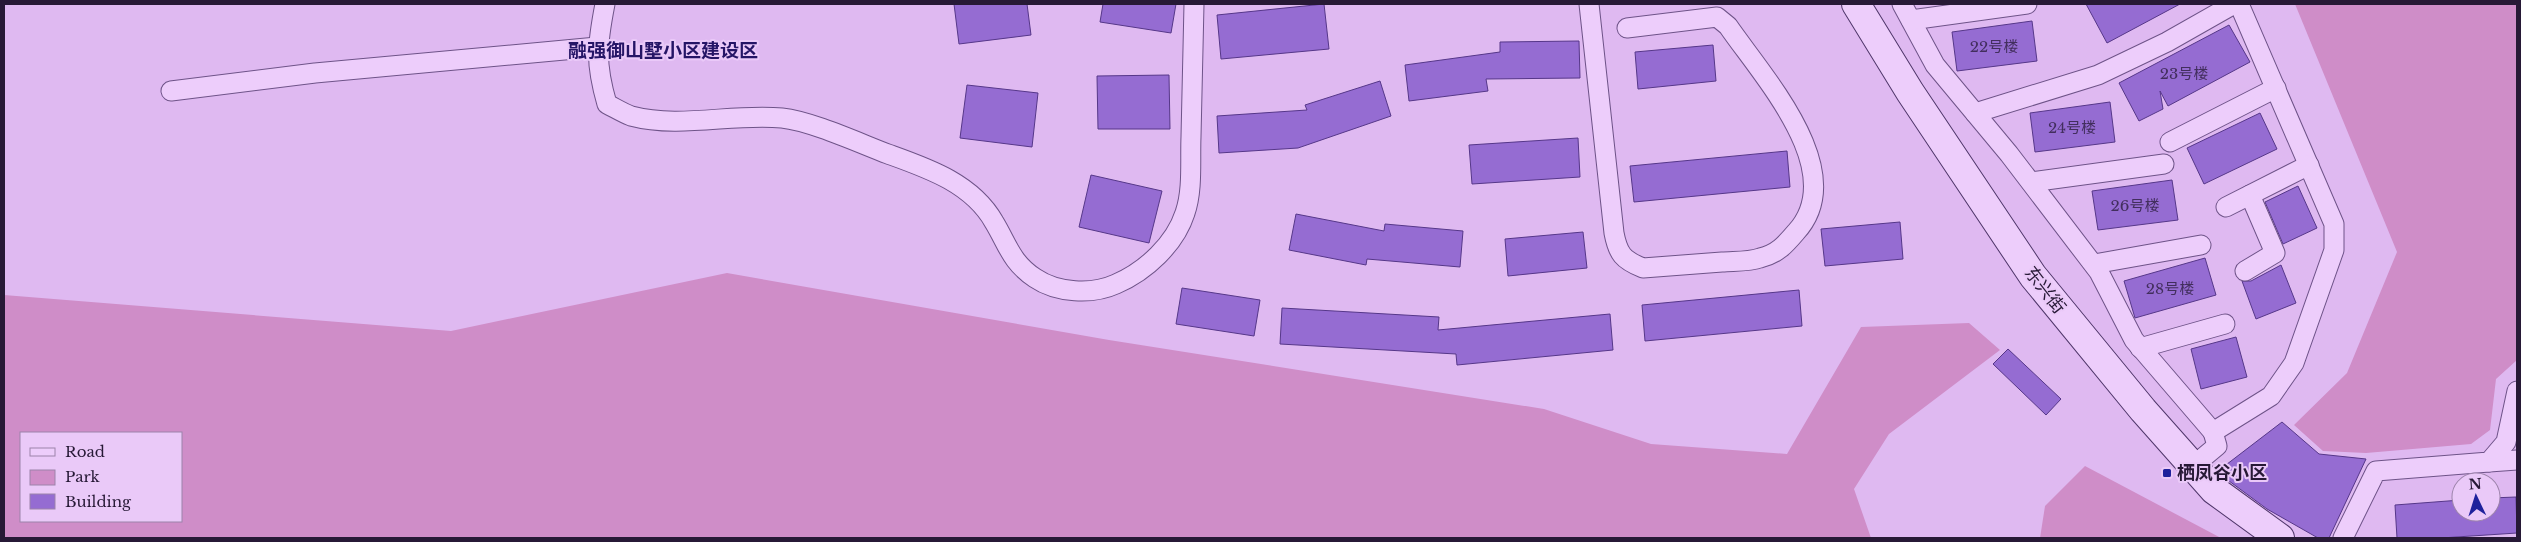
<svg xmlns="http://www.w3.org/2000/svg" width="2521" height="542" font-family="'Libre Baskerville','Noto Sans SC',serif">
<rect width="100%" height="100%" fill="#dfb9f1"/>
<g fill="#cf8dc8" fill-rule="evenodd">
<path d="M 2295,4 L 2517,4 L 2517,360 L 2496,379 L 2490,430 L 2471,444 L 2366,453 L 2323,451 L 2294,425 L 2347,373 L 2397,252 Z"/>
<path d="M 727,273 L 1109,340 L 1544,409 L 1651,444 L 1787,454 L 1861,327 L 1969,323 L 2000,350 L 1889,434 L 1854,489 L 1871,538 L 4,538 L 4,295 L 451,331 ZM 21,433 L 181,433 L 181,521 L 21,521 Z"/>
<path d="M 2085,466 L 2221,538 L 2040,538 L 2045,506 Z"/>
</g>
<g fill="#956cd2" stroke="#563789">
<path d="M 954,4 L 1027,4 L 1031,35 L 959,44 Z"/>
<path d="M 1103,4 L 1176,4 L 1171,33 L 1100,22 Z"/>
<path d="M 1324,4 L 1329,49 L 1221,59 L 1217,15 Z"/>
<path d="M 2086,4 L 2180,4 L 2107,43 Z"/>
<path d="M 2032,21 L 2037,61 L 1957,71 L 1952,32 Z"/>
<path d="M 2229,25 L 2250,62 L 2168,106 L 2160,91 L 2163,109 L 2139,121 L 2119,83 Z"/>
<path d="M 1579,41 L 1580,78 L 1486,79 L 1488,91 L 1409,101 L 1405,65 L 1500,52 L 1500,42 Z"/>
<path d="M 1713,45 L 1716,81 L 1638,89 L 1635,52 Z"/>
<path d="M 1169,75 L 1170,129 L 1098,129 L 1097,76 Z"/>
<path d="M 1380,81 L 1391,116 L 1298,148 L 1219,153 L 1217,116 L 1307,110 L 1305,105 Z"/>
<path d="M 967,85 L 1038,93 L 1032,147 L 960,138 Z"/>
<path d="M 2110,102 L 2115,142 L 2035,152 L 2030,113 Z"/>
<path d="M 2260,113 L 2277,149 L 2204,184 L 2187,148 Z"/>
<path d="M 1578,138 L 1580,177 L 1472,184 L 1469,145 Z"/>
<path d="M 1787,151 L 1790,187 L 1634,202 L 1630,166 Z"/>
<path d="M 1091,175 L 1162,191 L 1149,243 L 1079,227 Z"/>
<path d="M 2172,180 L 2178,220 L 2098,230 L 2092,191 Z"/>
<path d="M 2298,186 L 2317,228 L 2283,244 L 2265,202 Z"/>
<path d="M 1296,214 L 1384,231 L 1385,224 L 1463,231 L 1460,267 L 1367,259 L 1366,265 L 1289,250 Z"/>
<path d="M 1900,222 L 1903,259 L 1825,266 L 1821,229 Z"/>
<path d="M 1583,232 L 1587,268 L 1508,276 L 1505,239 Z"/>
<path d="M 2205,258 L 2216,295 L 2135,318 L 2124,281 Z"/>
<path d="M 2281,265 L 2296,303 L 2256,319 L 2242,281 L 2251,281 Z"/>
<path d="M 1182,288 L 1260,300 L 1254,336 L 1176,324 Z"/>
<path d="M 1799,290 L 1802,326 L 1645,341 L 1642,305 Z"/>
<path d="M 1282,308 L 1439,317 L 1438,330 L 1610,314 L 1613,350 L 1457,365 L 1456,354 L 1280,344 Z"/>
<path d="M 2236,337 L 2247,377 L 2201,389 L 2191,349 Z"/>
<path d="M 2008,349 L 2061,399 L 2046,415 L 1993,364 Z"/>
<path d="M 2282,422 L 2319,454 L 2366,459 L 2329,538 L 2318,538 L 2267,509 L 2225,478 L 2218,471 Z"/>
<path d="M 2516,497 L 2517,533 L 2441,538 L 2397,538 L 2395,505 L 2461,500 L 2461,512 L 2491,512 L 2491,498 Z"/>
</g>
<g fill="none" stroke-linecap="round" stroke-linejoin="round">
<g stroke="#6e5388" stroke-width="21">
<g id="street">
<path d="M 605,4 C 597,45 595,63 607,104 C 615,108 623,113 631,116 C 680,129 733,113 782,118 C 811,121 859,143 888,154 C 927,168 972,183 994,222 C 1008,245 1011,262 1035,278 C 1057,293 1092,295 1116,284 C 1146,271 1175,244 1185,213 C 1193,190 1190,161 1191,137 C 1192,93 1193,48 1194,4"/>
<path d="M 1589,4 L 1614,233 C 1618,254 1623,260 1643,268 C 1669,266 1696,264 1722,262 C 1734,261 1749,262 1760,258 C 1777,254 1785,245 1796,232 C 1851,172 1763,77 1728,26 L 1717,17 L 1627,28"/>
<path d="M 1902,4 L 1935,65 L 2009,154 L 2099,272 L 2134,340 L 2213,432 L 2271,396 L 2294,363 L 2334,250 L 2334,224 L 2239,4"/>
<path d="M 1911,20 L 2027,4"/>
<path d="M 171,91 L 315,73 L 597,47"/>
<path d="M 1975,113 L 2098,75 L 2167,42 L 2234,4"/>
<path d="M 2170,142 L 2276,88"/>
<path d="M 2031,182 L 2164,164"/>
<path d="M 2226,207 L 2309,165"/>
<path d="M 2094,264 L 2201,245"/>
<path d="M 2245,271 L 2275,253 L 2250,195"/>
<path d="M 2140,348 L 2225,324"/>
<path d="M 2489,462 L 2517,460"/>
<path d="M 2193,466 L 2217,446 L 2213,432"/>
<path d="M 2343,538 L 2376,471 L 2489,462 L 2506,442 L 2517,391"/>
</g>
</g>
<g stroke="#4f366a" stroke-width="30">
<path id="secondary" d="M 1856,4 L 1910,92 L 2033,276 L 2143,410 L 2214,490 L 2280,538"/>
</g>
<use href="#street" stroke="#edcdfb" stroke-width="19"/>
<use href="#secondary" stroke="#edcdfb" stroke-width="28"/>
</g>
<rect fill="#1f219c" stroke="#eac9f8" stroke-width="2" x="2162" y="468" width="10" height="10" rx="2.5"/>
<g text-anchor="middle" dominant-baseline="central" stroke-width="4" stroke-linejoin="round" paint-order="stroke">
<g font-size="15" fill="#422e5d">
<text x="1994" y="46">22号楼</text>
<text x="2184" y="73">23号楼</text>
<text x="2072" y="127">24号楼</text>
<text x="2135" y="205">26号楼</text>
<text x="2170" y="288">28号楼</text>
</g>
<g font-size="18" fill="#271936" stroke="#eac9f8">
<text transform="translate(2045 290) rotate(52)">东兴街</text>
</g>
<g font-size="18" font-weight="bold" fill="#271936" stroke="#eac9f8" text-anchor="start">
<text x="2177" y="473">栖凤谷小区</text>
</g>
<g font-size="19" font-weight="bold" fill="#251566" stroke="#eac9f8">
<text x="663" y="50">融强御山墅小区建设区</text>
</g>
</g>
<rect width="2521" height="542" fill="none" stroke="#271936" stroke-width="10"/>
<rect x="20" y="432" width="162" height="90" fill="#eac9f8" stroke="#9c83aa"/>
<rect x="30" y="448" width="25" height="8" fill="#edcdfb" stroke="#9c83aa"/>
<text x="65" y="457" font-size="15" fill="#271936">Road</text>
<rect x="30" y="470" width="25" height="15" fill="#cf8dc8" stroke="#9c83aa"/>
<text x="65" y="482" font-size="15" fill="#271936">Park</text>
<rect x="30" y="494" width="25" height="15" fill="#956cd2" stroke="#9c83aa"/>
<text x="65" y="507" font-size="15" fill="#271936">Building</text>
<g transform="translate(2476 497) rotate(356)"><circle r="24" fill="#eac9f8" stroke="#9c83aa"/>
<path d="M0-4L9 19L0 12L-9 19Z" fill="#1f219c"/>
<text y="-8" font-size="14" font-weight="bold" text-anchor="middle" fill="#271936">N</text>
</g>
</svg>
